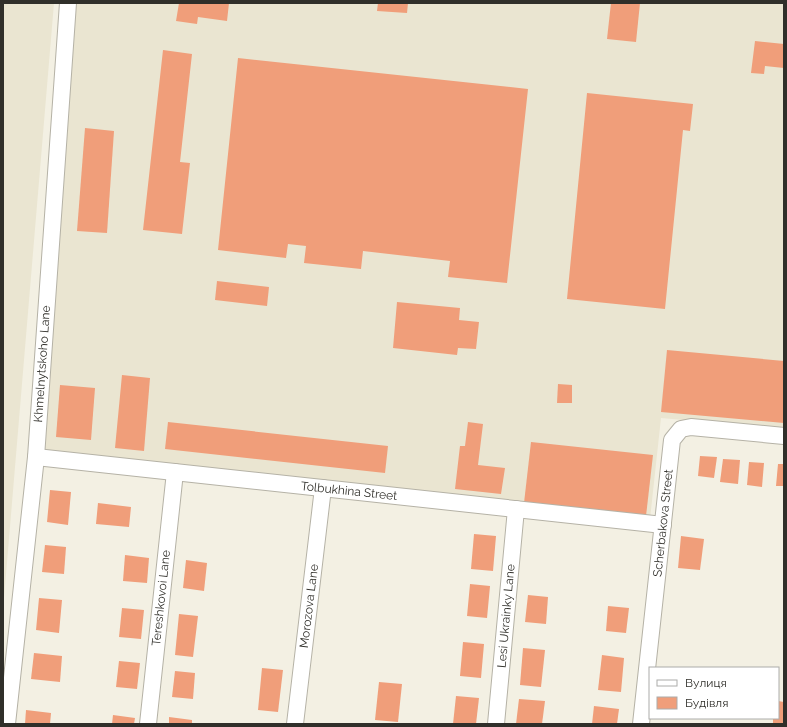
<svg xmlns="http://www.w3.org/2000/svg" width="787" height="727" font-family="Raleway,sans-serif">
<rect width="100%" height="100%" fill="#f3f0e3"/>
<g fill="#eae5d1">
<path d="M 3,3 L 54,3 L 3,610 Z"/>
<path d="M 76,3 L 784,3 L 784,429 L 661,418 L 650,519 L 44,453 Z"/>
</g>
<g fill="#f09e7a">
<path d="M 179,3 L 229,3 L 227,21 L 198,17 L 197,24 L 176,21 Z"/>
<path d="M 378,3 L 408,3 L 407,13 L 377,11 Z"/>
<path d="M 611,3 L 640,3 L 636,42 L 607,39 Z"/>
<path d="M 755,41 L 784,44 L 784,68 L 765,66 L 764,74 L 751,73 Z"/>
<path d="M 163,50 L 192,54 L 180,162 L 190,163 L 182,234 L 143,230 Z"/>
<path d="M 238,58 L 528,89 L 507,283 L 448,277 L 450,261 L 363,251 L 361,269 L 304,263 L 306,246 L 288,244 L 286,258 L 218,250 Z"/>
<path d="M 587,93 L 693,104 L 690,131 L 683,130 L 665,309 L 567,299 Z"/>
<path d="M 85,128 L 114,131 L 107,233 L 77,231 Z"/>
<path d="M 217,281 L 269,287 L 267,306 L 215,300 Z"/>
<path d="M 397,302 L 460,308 L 459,320 L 479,322 L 476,349 L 458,348 L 457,355 L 393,348 Z"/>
<path d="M 667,350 L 784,361 L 784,423 L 661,412 Z"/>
<path d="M 122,375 L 150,378 L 144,451 L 115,448 Z"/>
<path d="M 558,384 L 572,385 L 572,403 L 557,403 Z"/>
<path d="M 60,385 L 95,388 L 91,440 L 56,437 Z"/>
<path d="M 168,422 L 388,446 L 385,473 L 165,449 Z"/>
<path d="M 468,422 L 483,424 L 478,465 L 505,468 L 501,494 L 455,489 L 460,446 L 465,446 Z"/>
<path d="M 531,442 L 653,455 L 646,516 L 524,503 Z"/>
<path d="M 700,456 L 717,457 L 714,478 L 698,476 Z"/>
<path d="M 723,459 L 740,460 L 738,484 L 720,482 Z"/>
<path d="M 749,462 L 764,463 L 762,487 L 747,485 Z"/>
<path d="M 778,464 L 784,464 L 784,486 L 776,486 Z"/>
<path d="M 50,490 L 71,492 L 68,525 L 47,522 Z"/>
<path d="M 98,503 L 131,507 L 129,527 L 96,524 Z"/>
<path d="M 474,534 L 496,536 L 493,571 L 471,569 Z"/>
<path d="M 681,536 L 704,539 L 700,570 L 678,568 Z"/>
<path d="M 45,545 L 66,547 L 64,574 L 42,572 Z"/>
<path d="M 125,555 L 149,558 L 147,583 L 123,581 Z"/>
<path d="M 186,560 L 207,563 L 204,591 L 183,588 Z"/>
<path d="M 470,584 L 490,586 L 487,618 L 467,616 Z"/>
<path d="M 528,595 L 548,597 L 546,624 L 525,622 Z"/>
<path d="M 39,598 L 62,600 L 59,633 L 36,630 Z"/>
<path d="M 608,606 L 629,608 L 626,633 L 606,631 Z"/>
<path d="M 122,608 L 144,610 L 141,639 L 119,637 Z"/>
<path d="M 179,614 L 198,616 L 193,657 L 175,655 Z"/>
<path d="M 463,642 L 484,644 L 481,678 L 460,676 Z"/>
<path d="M 523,648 L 545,650 L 541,687 L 520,685 Z"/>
<path d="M 34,653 L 62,656 L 60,682 L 31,679 Z"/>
<path d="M 602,655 L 624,658 L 621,692 L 598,690 Z"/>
<path d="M 119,661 L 140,663 L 137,689 L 116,687 Z"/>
<path d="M 262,668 L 283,670 L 278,712 L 258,710 Z"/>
<path d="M 175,671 L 195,673 L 193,699 L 172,697 Z"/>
<path d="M 379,682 L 402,684 L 398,722 L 375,720 Z"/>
<path d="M 456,696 L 479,698 L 476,724 L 453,724 Z"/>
<path d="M 519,699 L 545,701 L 542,724 L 516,724 Z"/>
<path d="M 778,701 L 784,702 L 784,724 L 773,724 L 773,718 L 778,718 Z"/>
<path d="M 594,706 L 619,709 L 617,724 L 592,724 Z"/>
<path d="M 26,710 L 51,713 L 50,724 L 25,724 Z"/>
<path d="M 113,715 L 135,718 L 134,724 L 112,724 Z"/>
<path d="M 169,717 L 192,720 L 192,724 L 169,724 Z"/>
</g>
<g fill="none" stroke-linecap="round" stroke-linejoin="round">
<g stroke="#b5b2a6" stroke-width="18">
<g id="minor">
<path d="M 36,457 L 663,525"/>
<path d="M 7,724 L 36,457 L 68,3"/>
<path d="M 148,724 L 175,472"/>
<path d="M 295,724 L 323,488"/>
<path d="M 496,724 L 516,509"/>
<path d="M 641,724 L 672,440 L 681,429 L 691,427 L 784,436"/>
</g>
</g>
<use href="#minor" stroke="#fff" stroke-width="16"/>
</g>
<g text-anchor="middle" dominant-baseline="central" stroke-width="3" stroke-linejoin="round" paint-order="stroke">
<g font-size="12" fill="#302f2a" stroke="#fff">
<text transform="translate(42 364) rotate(-86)">Khmelnytskoho Lane</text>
<text transform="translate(349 491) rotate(6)">Tolbukhina Street</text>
<text transform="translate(663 523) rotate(-84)">Scherbakova Street</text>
<text transform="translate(161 598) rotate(-84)">Tereshkovoi Lane</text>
<text transform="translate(309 606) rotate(-83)">Morozova Lane</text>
<text transform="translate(506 616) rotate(-85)">Lesi Ukrainky Lane</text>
</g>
</g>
<rect width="787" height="727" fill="none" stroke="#302f2a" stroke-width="8"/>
<rect x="649" y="667" width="130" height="52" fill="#ffffff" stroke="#acacaa"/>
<rect x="657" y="680" width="20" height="6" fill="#ffffff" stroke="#acacaa"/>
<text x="685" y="687" font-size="12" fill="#302f2a">Вулиця</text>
<rect x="657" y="697" width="20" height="12" fill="#f09e7a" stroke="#acacaa"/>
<text x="685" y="707" font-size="12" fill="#302f2a">Будівля</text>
</svg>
